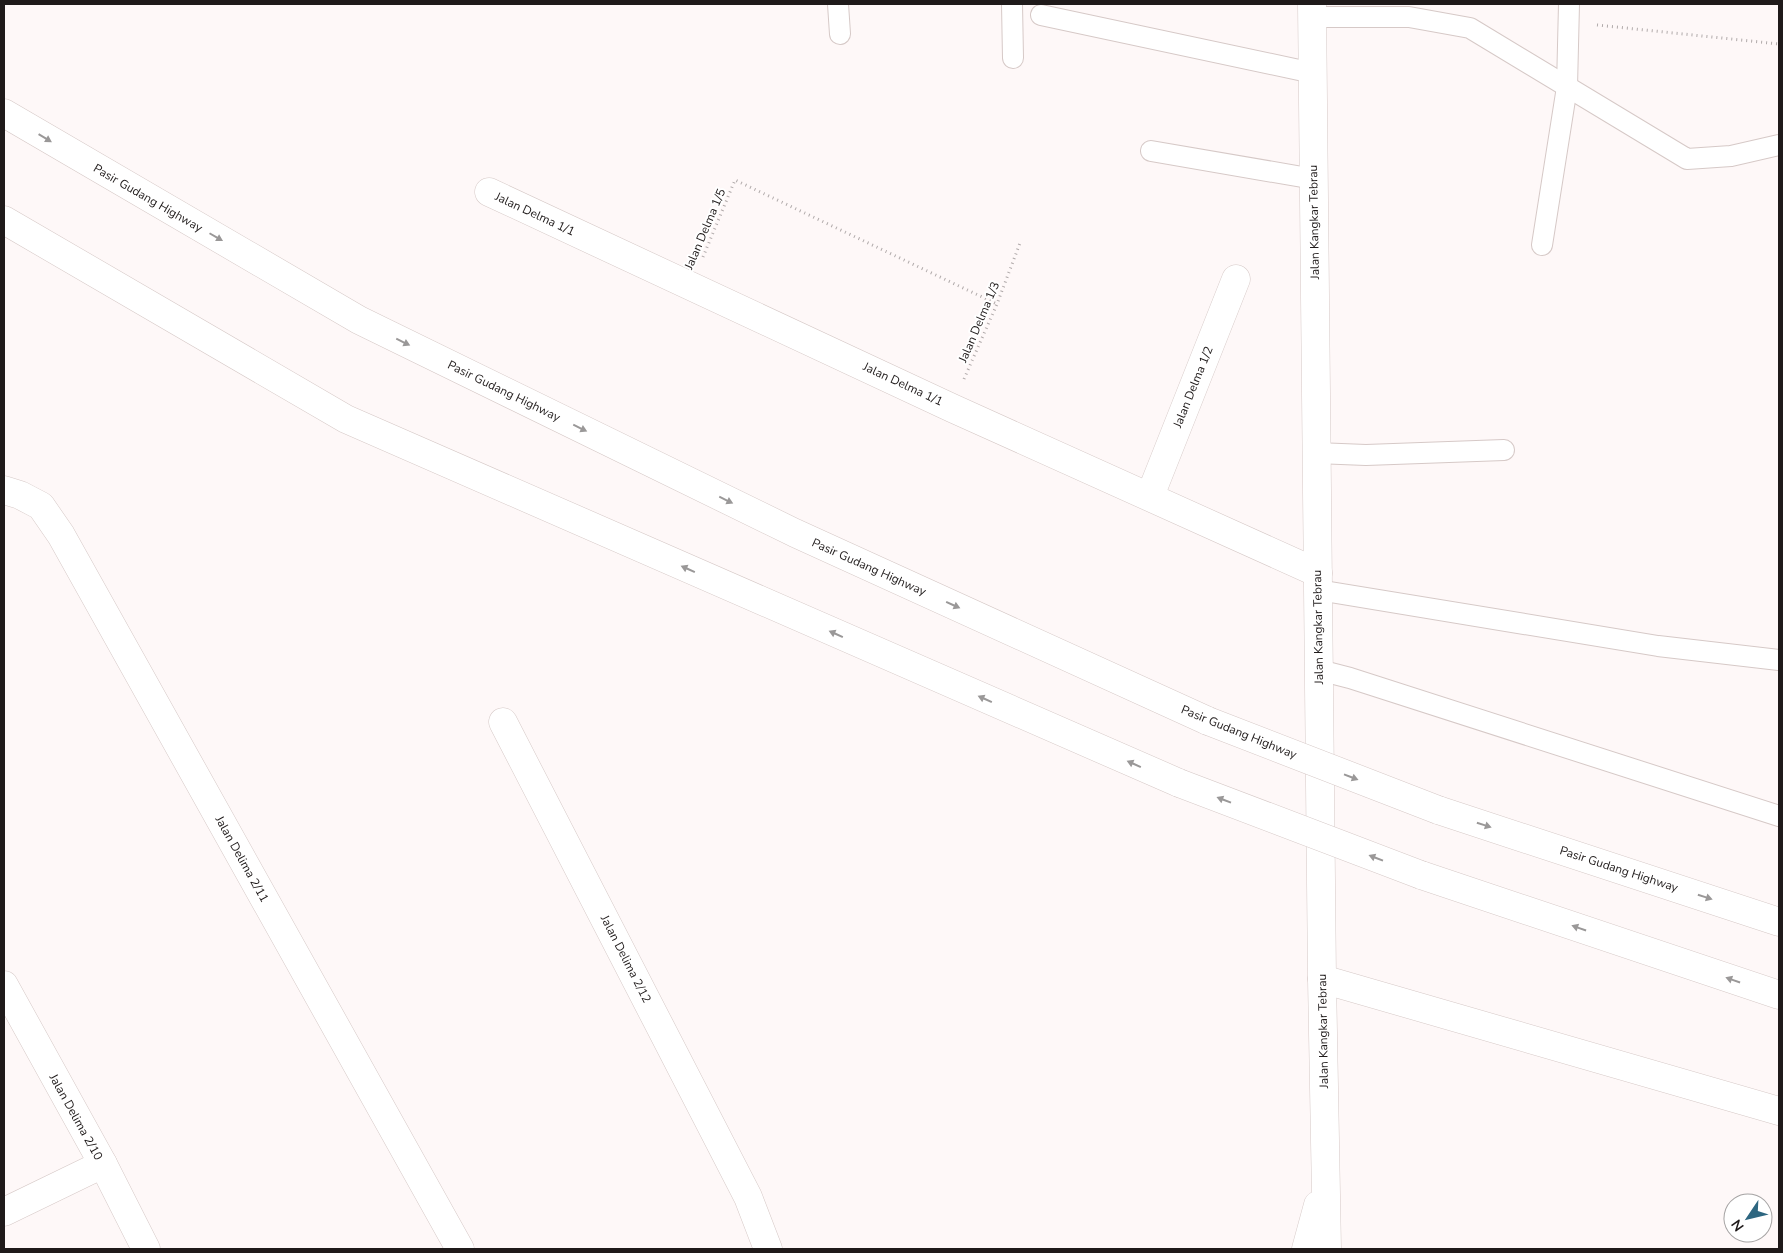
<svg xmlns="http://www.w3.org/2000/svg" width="1783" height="1253" font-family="'Nunito Sans',sans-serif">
<rect width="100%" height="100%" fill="#fef8f8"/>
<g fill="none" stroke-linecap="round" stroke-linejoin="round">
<g stroke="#d6c9c7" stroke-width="22">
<g id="lane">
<path d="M 838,4 L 840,34"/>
<path d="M 1012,4 L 1013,58"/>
<path d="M 1041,15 L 1313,73"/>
<path d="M 1312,17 L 1409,17 L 1470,28 L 1687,159 L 1731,156 L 1779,145"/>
<path d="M 1151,151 L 1314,179"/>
<path d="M 1542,245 L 1567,87 L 1569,4"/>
<path d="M 1316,453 L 1366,455 L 1504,450"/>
<path d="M 1318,590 L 1658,646 L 1779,660"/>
<path d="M 1319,670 L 1350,678 L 1779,816"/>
</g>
</g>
<g stroke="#d6c9c7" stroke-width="29">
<g id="street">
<path d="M 489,192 L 952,408 L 1318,573"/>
<path d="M 4,490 L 20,495 L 41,506 L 61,535 L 460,1249"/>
<path d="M 1150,496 L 1236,279"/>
<path d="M 503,722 L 748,1197 L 768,1249"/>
<path d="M 1322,979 L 1779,1111"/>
<path d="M 4,985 L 103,1164 L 146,1249"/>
<path d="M 4,1212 L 103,1164"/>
</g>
</g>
<g stroke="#d6c9c7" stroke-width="29">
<g id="primary">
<path d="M 1312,4 L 1322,979 L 1327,1249"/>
<path d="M 1306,1249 L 1318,1205"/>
</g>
</g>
<g stroke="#d6c9c7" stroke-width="29">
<g id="highway">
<path d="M 4,113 L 359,320 L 795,533 L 1208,721"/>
<path d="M 4,220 L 346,419 L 1179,783"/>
<path d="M 1438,810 L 1779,922"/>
<path d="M 1421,875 L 1779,995"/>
</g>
</g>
<g stroke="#b0aaaa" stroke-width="3" stroke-dasharray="1 4" stroke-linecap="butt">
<path d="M 1597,25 L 1779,44"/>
<path d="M 703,257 L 735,180 L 997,304"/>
<path d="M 964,379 L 997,304 L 1020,243"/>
</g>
<use href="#lane" stroke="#fff" stroke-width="20"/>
<use href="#street" stroke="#fff" stroke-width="28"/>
<use href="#primary" stroke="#fff" stroke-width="28"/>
<use href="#highway" stroke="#fff" stroke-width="28"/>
<g stroke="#d6c9c7" stroke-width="29" stroke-linecap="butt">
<g id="highway-bridge">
<path d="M 1208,721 L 1438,810"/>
<path d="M 1179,783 L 1421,875"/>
</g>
</g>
<use href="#highway-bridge" stroke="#fff" stroke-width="28"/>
</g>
<defs><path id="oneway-solid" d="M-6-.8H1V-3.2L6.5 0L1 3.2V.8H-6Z" transform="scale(1.25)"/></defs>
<g fill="#9a9898">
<use href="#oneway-solid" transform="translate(45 138) rotate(31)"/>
<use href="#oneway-solid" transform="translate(216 237) rotate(30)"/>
<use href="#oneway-solid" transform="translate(403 342) rotate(26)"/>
<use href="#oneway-solid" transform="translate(580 428) rotate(26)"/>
<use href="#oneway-solid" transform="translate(726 500) rotate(26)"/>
<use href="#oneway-solid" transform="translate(688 569) rotate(-156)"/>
<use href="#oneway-solid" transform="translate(953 605) rotate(24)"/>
<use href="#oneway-solid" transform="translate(836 634) rotate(-156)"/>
<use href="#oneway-solid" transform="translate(985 699) rotate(-156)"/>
<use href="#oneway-solid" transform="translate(1134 764) rotate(-156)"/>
<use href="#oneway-solid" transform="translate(1351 777) rotate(21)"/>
<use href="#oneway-solid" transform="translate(1224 800) rotate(-159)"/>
<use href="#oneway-solid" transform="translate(1484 825) rotate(18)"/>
<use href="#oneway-solid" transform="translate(1376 858) rotate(-159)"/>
<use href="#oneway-solid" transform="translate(1705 897) rotate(18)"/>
<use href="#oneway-solid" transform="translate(1579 928) rotate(-161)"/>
<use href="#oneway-solid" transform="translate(1733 980) rotate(-161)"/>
</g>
<g text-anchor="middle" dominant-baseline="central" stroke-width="4" stroke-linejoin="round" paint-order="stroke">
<g font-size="12" fill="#1f1a1a" stroke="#fff">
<text transform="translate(148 198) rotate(30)">Pasir Gudang Highway</text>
<text transform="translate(535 214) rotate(25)">Jalan Delma 1/1</text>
<text transform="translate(1314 222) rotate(-91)">Jalan Kangkar Tebrau</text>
<text transform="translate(705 229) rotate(-67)">Jalan Delma 1/5</text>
<text transform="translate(979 322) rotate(-67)">Jalan Delma 1/3</text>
<text transform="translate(903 384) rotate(25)">Jalan Delma 1/1</text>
<text transform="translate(1193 387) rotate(-68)">Jalan Delma 1/2</text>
<text transform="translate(504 391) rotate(26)">Pasir Gudang Highway</text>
<text transform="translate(869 567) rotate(24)">Pasir Gudang Highway</text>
<text transform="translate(1318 627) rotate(-91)">Jalan Kangkar Tebrau</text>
<text transform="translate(1239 732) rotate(22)">Pasir Gudang Highway</text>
<text transform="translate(242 859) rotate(61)">Jalan Delima 2/11</text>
<text transform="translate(1619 869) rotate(18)">Pasir Gudang Highway</text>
<text transform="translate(626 959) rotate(63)">Jalan Delima 2/12</text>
<text transform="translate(1323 1031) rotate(-91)">Jalan Kangkar Tebrau</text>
<text transform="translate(76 1117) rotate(61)">Jalan Delima 2/10</text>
</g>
</g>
<rect width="1783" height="1253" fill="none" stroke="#1f1a1a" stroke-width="10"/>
<g transform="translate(1748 1218) rotate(235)"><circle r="24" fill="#ffffff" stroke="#a5a3a3"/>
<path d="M0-4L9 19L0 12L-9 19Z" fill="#2d6680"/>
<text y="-8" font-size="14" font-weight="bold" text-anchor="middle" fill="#1f1a1a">N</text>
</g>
</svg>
